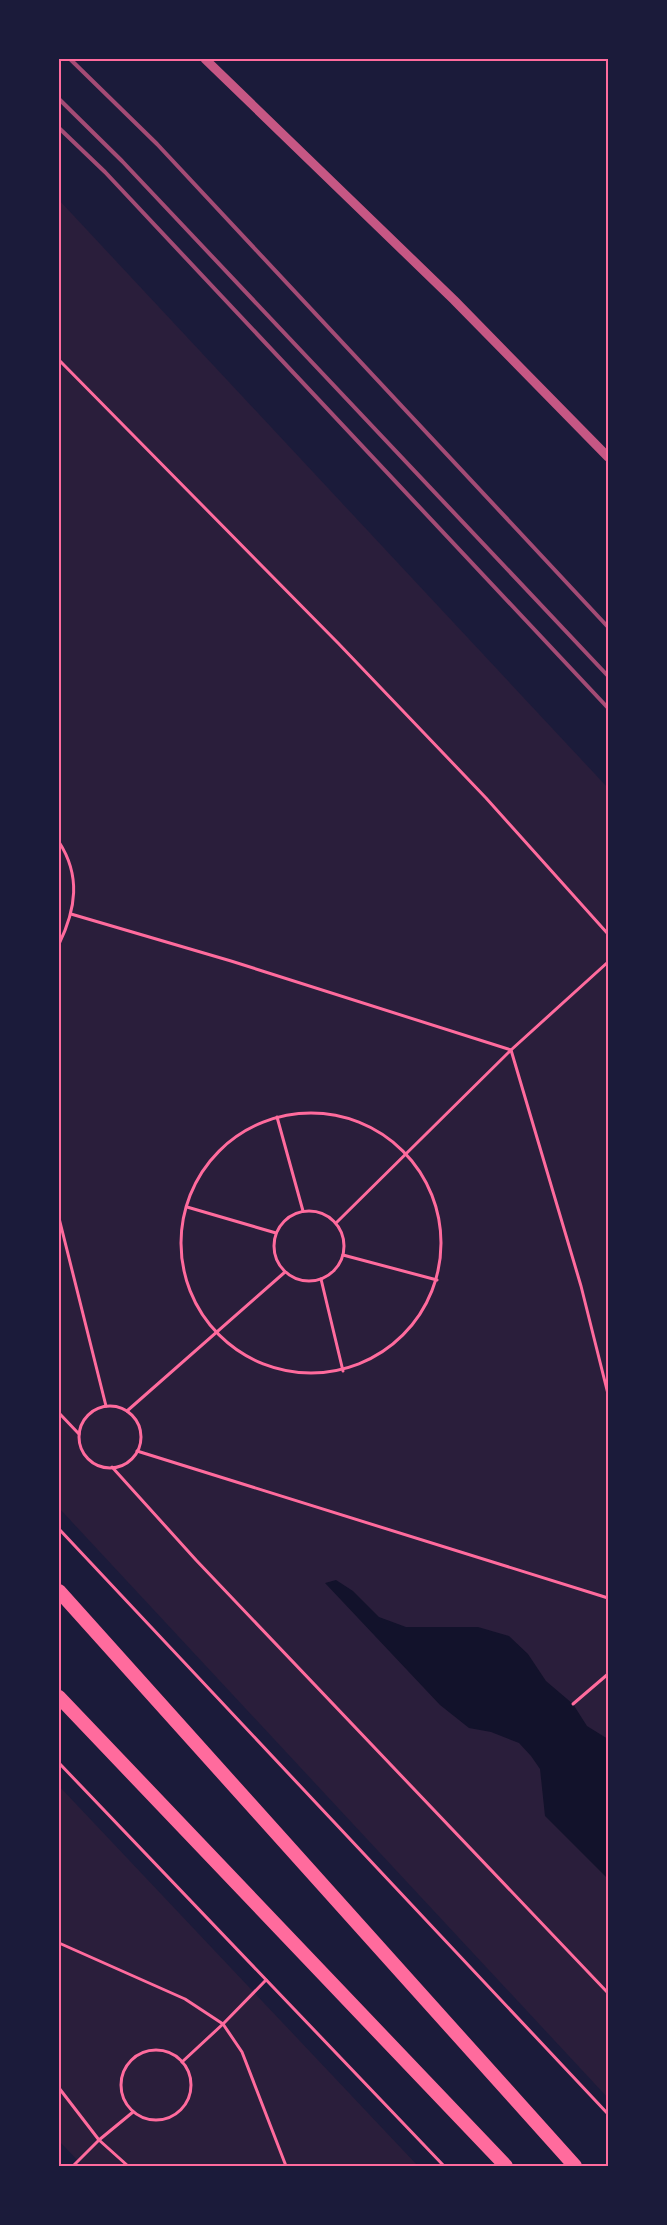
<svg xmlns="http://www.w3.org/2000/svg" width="667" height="2225" font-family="'Source Serif 4',serif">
<rect width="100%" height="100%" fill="#1b1b3a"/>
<g fill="#2a1e3b">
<path d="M 59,200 L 608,788 L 608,2098 L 59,1508 Z"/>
<path d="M 59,1786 L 418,2166 L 83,2166 L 59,2141 Z"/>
</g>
<path fill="#12122b" d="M 336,1580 L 353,1591 L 379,1617 L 406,1627 L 478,1627 L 509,1636 L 528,1654 L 546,1681 L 573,1704 L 587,1726 L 608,1739 L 608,1879 L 545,1816 L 540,1769 L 531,1756 L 519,1743 L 491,1732 L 469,1728 L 440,1705 L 325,1583 Z"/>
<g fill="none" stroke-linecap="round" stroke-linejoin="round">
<g stroke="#ff6b9d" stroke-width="3">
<path d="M 59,360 L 338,643 L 486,798 L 608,934"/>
<path d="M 59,842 C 81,876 76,909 59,944"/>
<path d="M 71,914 L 231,961 L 511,1050 L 581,1286 L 608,1394"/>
<circle cx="311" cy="1243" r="130"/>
<path d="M 277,1117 L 303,1211"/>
<path d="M 187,1207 L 276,1233"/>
<circle cx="309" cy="1246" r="35"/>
<path d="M 59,1218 L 106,1406"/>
<path d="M 336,1223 L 511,1050 L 608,962"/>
<path d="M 343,1255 L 437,1280"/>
<path d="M 321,1279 L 343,1371"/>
<circle cx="110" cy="1437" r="31"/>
<path d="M 127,1411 L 285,1272"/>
<path d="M 59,1413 L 79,1434"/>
<path d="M 137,1451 L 608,1598"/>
<path d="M 112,1467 L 196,1560 L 608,1993"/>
<path d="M 59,1529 L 608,2114"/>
<path d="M 573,1704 L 608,1674"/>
<path d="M 59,1763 L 444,2166"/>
<path d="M 59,1943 L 185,1999 L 223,2024 L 242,2052 L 286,2166"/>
<circle cx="156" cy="2085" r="35"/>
<path d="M 182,2062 L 223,2024 L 266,1980"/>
<path d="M 59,2088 L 99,2140 L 128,2166"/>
<path d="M 73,2166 L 99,2140 L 133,2112"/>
</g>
<path stroke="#c65784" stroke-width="9" d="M 205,59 L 454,300 L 608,457"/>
<g stroke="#ff6b9d" stroke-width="14">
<path d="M 59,1591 L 575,2166"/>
<path d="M 59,1697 L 506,2166"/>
</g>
<g stroke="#a44b75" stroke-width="4">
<path d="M 70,59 L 157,144 L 608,627"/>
<path d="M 59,99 L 122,161 L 608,676"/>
<path d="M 59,128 L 105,172 L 608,708"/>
</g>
</g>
<rect width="667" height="2225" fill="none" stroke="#1b1b3a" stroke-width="120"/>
<rect x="60" y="60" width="547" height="2105" fill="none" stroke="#ff6b9d" stroke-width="2"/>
</svg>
